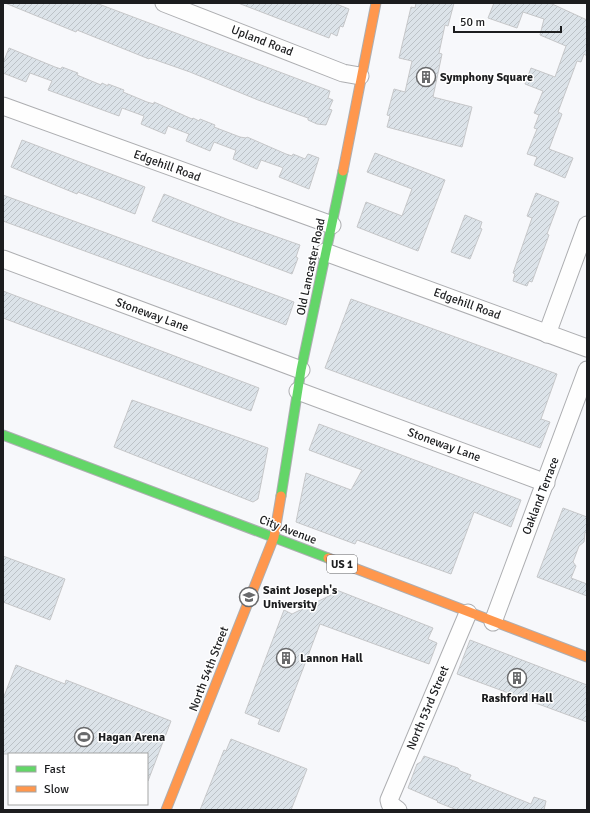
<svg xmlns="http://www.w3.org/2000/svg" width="590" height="813" font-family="Signika,sans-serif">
<defs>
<pattern id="building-hatch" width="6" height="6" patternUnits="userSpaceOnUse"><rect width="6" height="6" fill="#dce3e9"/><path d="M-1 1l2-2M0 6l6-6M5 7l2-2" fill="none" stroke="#bcc2c7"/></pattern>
</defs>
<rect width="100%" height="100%" fill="#f7f8fb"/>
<g fill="url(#building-hatch)" stroke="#c6c7c9">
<path d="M 5,3 L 96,3 L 330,91 L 328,98 L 333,100 L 329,109 L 332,110 L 326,125 L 317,124 L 308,120 L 308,118 L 258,100 L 190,72 L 150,58 L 149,59 L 77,30 L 76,32 Z"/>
<path d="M 238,3 L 334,3 L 349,9 L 343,27 L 340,26 L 337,36 L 331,33 L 329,38 Z"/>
<path d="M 416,3 L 454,3 L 448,26 L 445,25 L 439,53 L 442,54 L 433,97 L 472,107 L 462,147 L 387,127 L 390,116 L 387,115 L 394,89 L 405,92 L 412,61 L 399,58 L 411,7 L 415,8 Z"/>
<path d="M 494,3 L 550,3 L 587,20 L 587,56 L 584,54 L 581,62 L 577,61 L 558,112 L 562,114 L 549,149 L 573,158 L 565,178 L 534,165 L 537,157 L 527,154 L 537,129 L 534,128 L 539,115 L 534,113 L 543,91 L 525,84 L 531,68 L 555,77 L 566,46 L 540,35 L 544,19 L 523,12 L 517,28 L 488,18 Z"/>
<path d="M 9,48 L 55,67 L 61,69 L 62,67 L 78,73 L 77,75 L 101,85 L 102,83 L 108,86 L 108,84 L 124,90 L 123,92 L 147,102 L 154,104 L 154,102 L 192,119 L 193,118 L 199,121 L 200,119 L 215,125 L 214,127 L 240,137 L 246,138 L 247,137 L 286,154 L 292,156 L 293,154 L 305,159 L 308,154 L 319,158 L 309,189 L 279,177 L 283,168 L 281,167 L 261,160 L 257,169 L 233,159 L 236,150 L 235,150 L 214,142 L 210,151 L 186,141 L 189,134 L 168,126 L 165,134 L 141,124 L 144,116 L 122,108 L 119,116 L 48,90 L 52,81 L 30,73 L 26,82 L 3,73 L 3,63 Z"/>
<path d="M 22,140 L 145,187 L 135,214 L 78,192 L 77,194 L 11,167 Z"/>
<path d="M 375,153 L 445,180 L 418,251 L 357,227 L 366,202 L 402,216 L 412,189 L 367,172 Z"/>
<path d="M 536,193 L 559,202 L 547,234 L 549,235 L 532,282 L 529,281 L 527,286 L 513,281 L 515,274 L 513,273 L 532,218 L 527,216 Z"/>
<path d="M 164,194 L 229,220 L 300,245 L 296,257 L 298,258 L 292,274 L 152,221 Z"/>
<path d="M 3,195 L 294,302 L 286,325 L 3,221 Z"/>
<path d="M 465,215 L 482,222 L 480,228 L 482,229 L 470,259 L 451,252 Z"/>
<path d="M 3,291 L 259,388 L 251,411 L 3,318 Z"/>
<path d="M 351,299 L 557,374 L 541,419 L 550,422 L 540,448 L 325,368 Z"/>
<path d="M 132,400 L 268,448 L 258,499 L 253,502 L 114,447 Z"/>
<path d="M 319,424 L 521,500 L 511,527 L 474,512 L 451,574 L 357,540 L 355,544 L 296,522 L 306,473 L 351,490 L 362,470 L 309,450 Z"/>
<path d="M 563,508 L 587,517 L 587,533 L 585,532 L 584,542 L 579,546 L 573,562 L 576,566 L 571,578 L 587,584 L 587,596 L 537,577 Z"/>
<path d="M 3,556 L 65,579 L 50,620 L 3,602 Z"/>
<path d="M 334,589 L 433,628 L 428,639 L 437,643 L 429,664 L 320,624 L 279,732 L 258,724 L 260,719 L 245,713 L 284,610 L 292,614 L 331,595 Z"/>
<path d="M 470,640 L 587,685 L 587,722 L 457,674 Z"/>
<path d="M 16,665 L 65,684 L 66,680 L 171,721 L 148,781 L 147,754 L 3,754 L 3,699 Z"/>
<path d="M 231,739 L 307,769 L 291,810 L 200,810 L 224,750 L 226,751 Z"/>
<path d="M 424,756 L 458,768 L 460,771 L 471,775 L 469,779 L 531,804 L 534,797 L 546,801 L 544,810 L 457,810 L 437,802 L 438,801 L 408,788 L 417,764 L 421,762 Z"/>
</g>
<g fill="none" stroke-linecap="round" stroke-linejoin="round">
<g stroke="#adaeb1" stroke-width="19">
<g id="street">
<path d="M 164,3 L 343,73 L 360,76"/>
<path d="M 3,106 L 332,225"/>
<path d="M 325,252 L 587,348"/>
<path d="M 3,259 L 301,370"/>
<path d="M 547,334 L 587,225"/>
<path d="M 298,391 L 546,483"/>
<path d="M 493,622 L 587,370"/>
<path d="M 398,810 L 390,804 L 389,800 L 468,613"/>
</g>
</g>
<g stroke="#adaeb1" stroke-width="11">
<g id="fast">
<path d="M 3,435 L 328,558"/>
<path d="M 281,496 L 301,370 L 343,171"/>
</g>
</g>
<g stroke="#adaeb1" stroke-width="11">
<g id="slow">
<path d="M 343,171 L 376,3"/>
<path d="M 328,558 L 587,657"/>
<path d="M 166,810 L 274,537 L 281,496"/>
</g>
</g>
<use href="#street" stroke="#fefefe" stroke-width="17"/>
<use href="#fast" stroke="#63d668" stroke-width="9"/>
<use href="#slow" stroke="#ff974d" stroke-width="9"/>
</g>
<defs>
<g id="building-ring" transform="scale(1)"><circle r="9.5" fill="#fff" stroke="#696a6c" stroke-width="1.5"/><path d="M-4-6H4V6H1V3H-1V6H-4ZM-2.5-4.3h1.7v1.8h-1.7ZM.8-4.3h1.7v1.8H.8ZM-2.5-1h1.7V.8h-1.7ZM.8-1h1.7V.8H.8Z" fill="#696a6c"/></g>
<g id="university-ring" transform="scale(1)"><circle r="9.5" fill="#fff" stroke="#696a6c" stroke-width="1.5"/><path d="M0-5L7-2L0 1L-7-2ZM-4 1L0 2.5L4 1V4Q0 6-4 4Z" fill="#696a6c"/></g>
<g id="stadium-ring" transform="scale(1)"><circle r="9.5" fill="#fff" stroke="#696a6c" stroke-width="1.5"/><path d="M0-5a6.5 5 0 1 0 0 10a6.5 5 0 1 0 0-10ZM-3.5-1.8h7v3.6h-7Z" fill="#696a6c"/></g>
</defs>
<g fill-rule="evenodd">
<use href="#building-ring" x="426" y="77"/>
<use href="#university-ring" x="249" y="597"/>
<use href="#building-ring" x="286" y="658"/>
<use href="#building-ring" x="517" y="678"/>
<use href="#stadium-ring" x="84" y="737"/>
</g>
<g text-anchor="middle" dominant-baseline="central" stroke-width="3" stroke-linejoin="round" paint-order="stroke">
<rect fill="#fff" stroke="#606162" stroke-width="1" x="327" y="555" width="30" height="18" rx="3"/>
<g font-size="11" font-weight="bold" fill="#1c1d1f">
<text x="342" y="564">US 1</text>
</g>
<g font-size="12" fill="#1c1d1f" stroke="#fff">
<text transform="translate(262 41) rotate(21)">Upland Road</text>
<text transform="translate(167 166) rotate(20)">Edgehill Road</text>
<text transform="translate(311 267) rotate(-78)">Old Lancaster Road</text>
<text transform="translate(467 304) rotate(20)">Edgehill Road</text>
<text transform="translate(152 315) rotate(20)">Stoneway Lane</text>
<text transform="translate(444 445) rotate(20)">Stoneway Lane</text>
<text transform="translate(541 496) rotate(-69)">Oakland Terrace</text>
<text transform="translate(288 530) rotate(21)">City Avenue</text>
<text transform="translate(209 669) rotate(-69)">North 54th Street</text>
<text transform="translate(428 708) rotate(-67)">North 53rd Street</text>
</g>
<g font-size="12" font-weight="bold" fill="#1c1d1f" stroke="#fff" text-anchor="start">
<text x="440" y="77">Symphony Square</text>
<text x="263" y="590">Saint Joseph's<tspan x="263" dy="14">University</tspan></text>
<text x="300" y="658">Lannon Hall</text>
<text x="517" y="698" text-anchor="middle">Rashford Hall</text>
<text x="98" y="737">Hagan Arena</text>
</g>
</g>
<rect width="590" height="813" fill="none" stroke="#1c1d1f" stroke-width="8"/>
<rect x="8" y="753" width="140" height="52" fill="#ffffff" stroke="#a4a5a5"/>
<rect x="16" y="766" width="20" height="6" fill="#63d668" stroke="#a4a5a5"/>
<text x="44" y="773" font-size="12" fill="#1c1d1f">Fast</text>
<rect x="16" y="786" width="20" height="6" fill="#ff974d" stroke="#a4a5a5"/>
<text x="44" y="793" font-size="12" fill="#1c1d1f">Slow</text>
<path d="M454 26v6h107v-6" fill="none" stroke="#1c1d1f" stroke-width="2"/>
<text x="460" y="26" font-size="12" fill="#1c1d1f" stroke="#ffffff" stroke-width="3" paint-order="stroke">50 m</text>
</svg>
